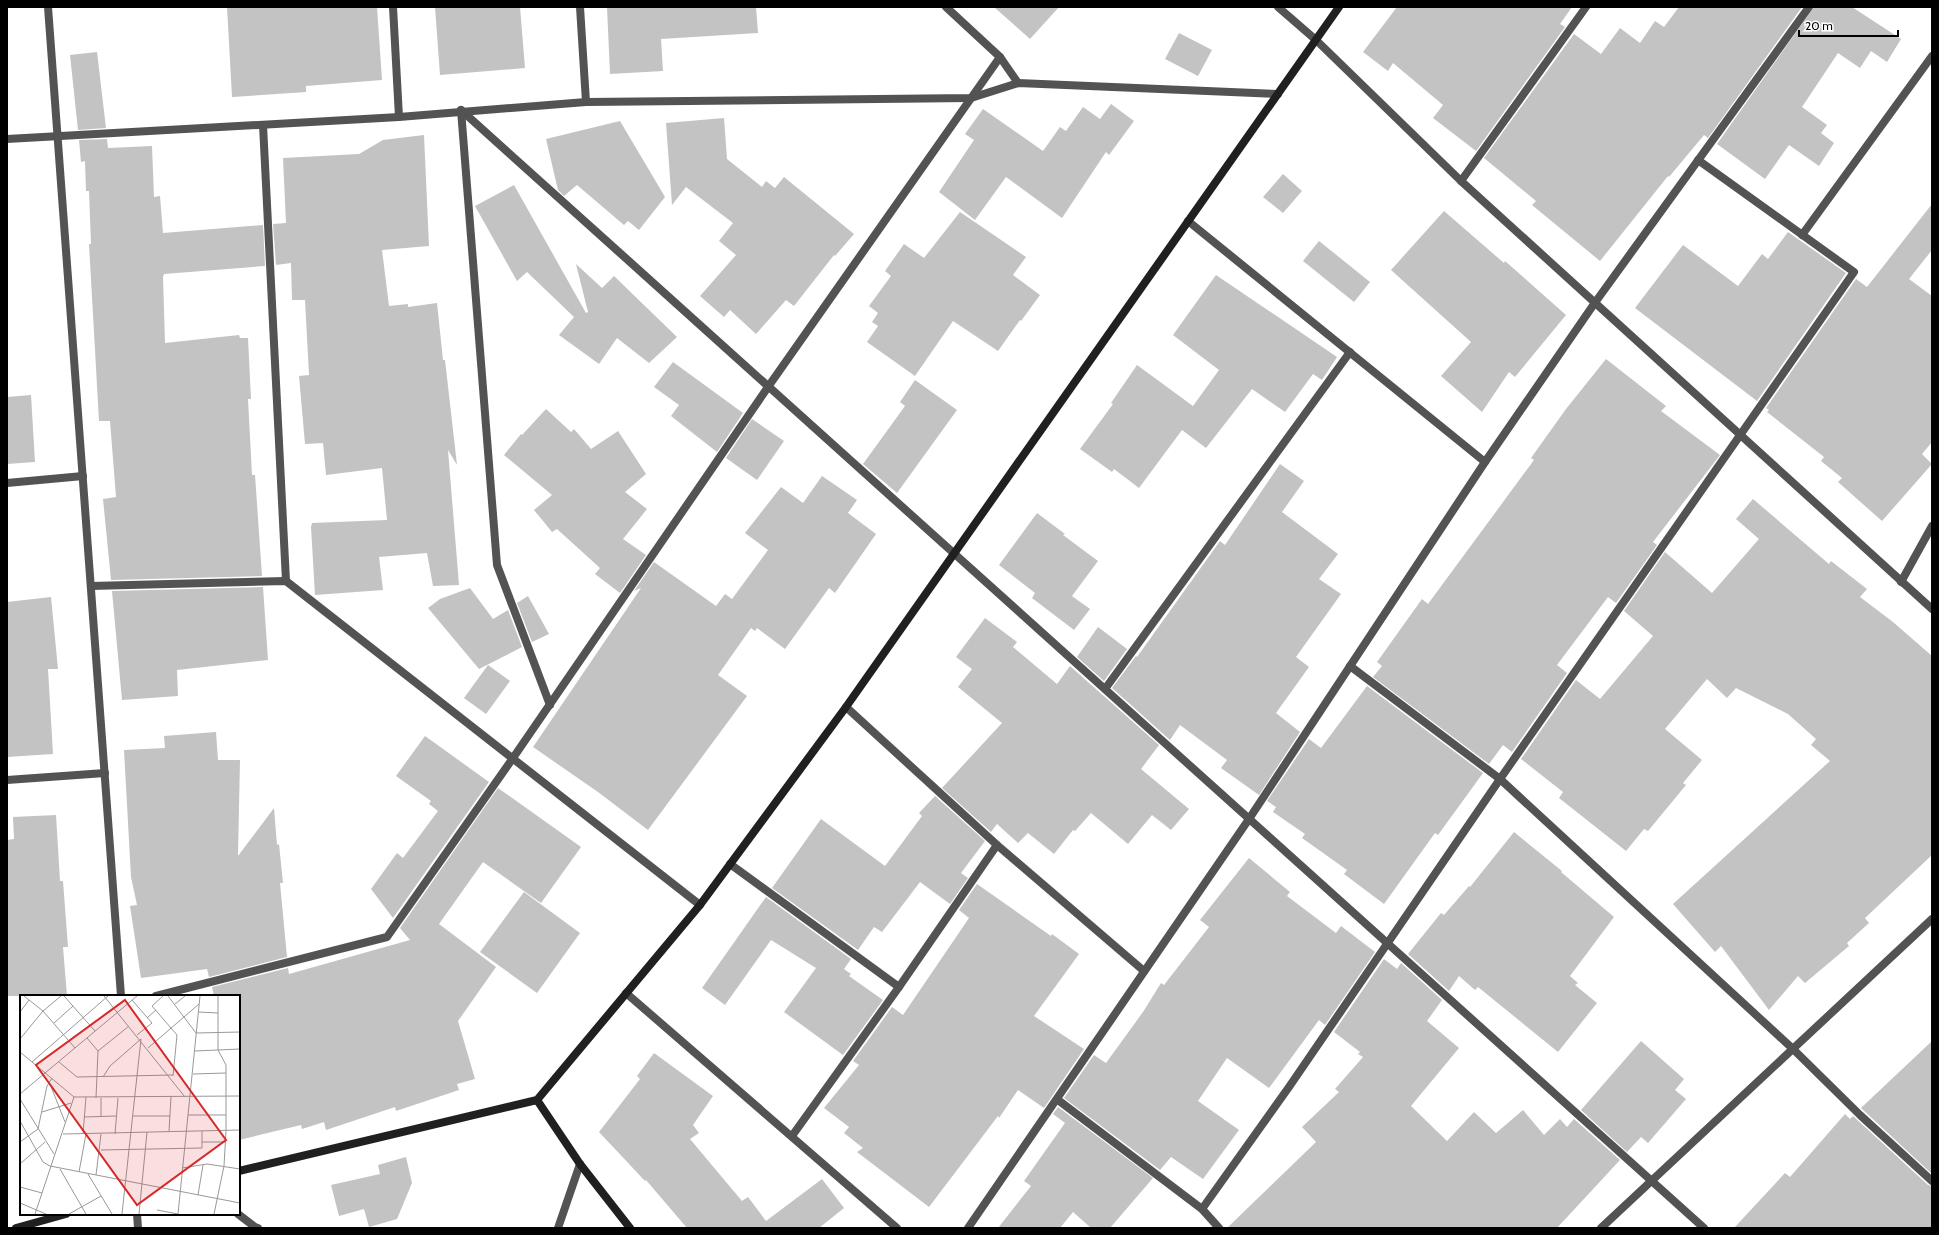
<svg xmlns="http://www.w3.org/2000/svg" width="1939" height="1235" font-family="Cabin,sans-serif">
<rect width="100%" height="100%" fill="#fff"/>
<g fill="#c3c3c3">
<path d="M 227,7 L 377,7 L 382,80 L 306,86 L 306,92 L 232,97 Z"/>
<path d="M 435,7 L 520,7 L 525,68 L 440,75 Z"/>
<path d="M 607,7 L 756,7 L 758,33 L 661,39 L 663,71 L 610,74 Z"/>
<path d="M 994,7 L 1059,7 L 1030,39 Z"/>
<path d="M 1397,7 L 1572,7 L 1560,24 L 1565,27 L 1476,151 L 1433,118 L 1443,105 L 1393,63 L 1388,71 L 1363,52 Z"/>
<path d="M 1679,7 L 1802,7 L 1708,138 L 1704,135 L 1669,177 L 1668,176 L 1600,261 L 1532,205 L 1536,201 L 1484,158 L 1574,34 L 1601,54 L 1620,28 L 1640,43 L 1655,21 L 1664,27 Z"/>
<path d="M 1814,7 L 1852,7 L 1901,39 L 1887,62 L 1871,51 L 1860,68 L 1838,53 L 1802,107 L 1827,125 L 1821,133 L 1834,143 L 1819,166 L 1789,145 L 1765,179 L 1717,144 Z"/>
<path d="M 1179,33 L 1212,50 L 1198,76 L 1165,59 Z"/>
<path d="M 97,52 L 106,128 L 78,130 L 70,55 Z"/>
<path d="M 1111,104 L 1134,121 L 1109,155 L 1106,152 L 1062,218 L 1006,177 L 975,220 L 939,192 L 974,140 L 965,134 L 983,109 L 1043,151 L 1060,127 L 1066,131 L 1083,107 L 1100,119 Z"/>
<path d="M 724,118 L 727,159 L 762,187 L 766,181 L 775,188 L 784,177 L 854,234 L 835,256 L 834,255 L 794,306 L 786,300 L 756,334 L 730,310 L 724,317 L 700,296 L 736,255 L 719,241 L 733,223 L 686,187 L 672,205 L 666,123 Z"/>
<path d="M 620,121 L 665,197 L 639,230 L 628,221 L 624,225 L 577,185 L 564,196 L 558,190 L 546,139 Z"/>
<path d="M 424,135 L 429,246 L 382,250 L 389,306 L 408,304 L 408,307 L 437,303 L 443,360 L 445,360 L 457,465 L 448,450 L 459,585 L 433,586 L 427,553 L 379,557 L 383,590 L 315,595 L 311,527 L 312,523 L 387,520 L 382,468 L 326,475 L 323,443 L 305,444 L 299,376 L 309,375 L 305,300 L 292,300 L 291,263 L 276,265 L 273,224 L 286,223 L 283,158 L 359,154 L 383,140 Z"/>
<path d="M 107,139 L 108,148 L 152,146 L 154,197 L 160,196 L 163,233 L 263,225 L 265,266 L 164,274 L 163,277 L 165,343 L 239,335 L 240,338 L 248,338 L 251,399 L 248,399 L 252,475 L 255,475 L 262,576 L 111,580 L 103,499 L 116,497 L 110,421 L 99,421 L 89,244 L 91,244 L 89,191 L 86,191 L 85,161 L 81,162 L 79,140 Z"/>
<path d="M 1283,174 L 1302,191 L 1283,213 L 1263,197 Z"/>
<path d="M 514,185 L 586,313 L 588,312 L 576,264 L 602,288 L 614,276 L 677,337 L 649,363 L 617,338 L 599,364 L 559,335 L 574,317 L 527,272 L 517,281 L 475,206 Z"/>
<path d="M 1932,204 L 1932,250 L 1909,279 L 1932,296 L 1932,442 L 1922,454 L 1932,464 L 1882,521 L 1838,482 L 1842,478 L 1821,461 L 1824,457 L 1767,412 L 1769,410 L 1766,408 L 1856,279 L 1867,287 Z"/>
<path d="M 1444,211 L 1504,263 L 1505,261 L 1566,315 L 1515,377 L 1509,372 L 1482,412 L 1441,376 L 1471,342 L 1391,270 Z"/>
<path d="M 960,212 L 1026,257 L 1013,275 L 1040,295 L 1021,321 L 1020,320 L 998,351 L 953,321 L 915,376 L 867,342 L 878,326 L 872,322 L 878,313 L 869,306 L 891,276 L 885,271 L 904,244 L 924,258 Z"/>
<path d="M 1788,232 L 1846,273 L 1757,401 L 1635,308 L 1683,245 L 1738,286 L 1762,254 L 1768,259 Z"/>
<path d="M 1319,241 L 1370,282 L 1354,302 L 1303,261 Z"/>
<path d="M 1216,275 L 1337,357 L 1322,380 L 1313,374 L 1285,412 L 1252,389 L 1206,448 L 1182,430 L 1139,488 L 1114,469 L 1112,472 L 1080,449 L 1113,404 L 1111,403 L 1137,365 L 1193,406 L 1219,370 L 1173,335 Z"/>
<path d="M 1606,359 L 1666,406 L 1661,411 L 1720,455 L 1653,542 L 1657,545 L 1616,603 L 1608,597 L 1557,665 L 1567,673 L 1512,752 L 1503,745 L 1489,764 L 1373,677 L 1382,666 L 1377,662 L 1422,599 L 1428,604 L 1534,460 L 1531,458 L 1566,409 Z"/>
<path d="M 673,362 L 743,413 L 717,452 L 671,416 L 679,405 L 654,387 Z"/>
<path d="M 915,380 L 957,410 L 897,493 L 863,464 L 905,406 L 900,402 Z"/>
<path d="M 31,395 L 35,462 L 7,464 L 7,397 Z"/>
<path d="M 546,409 L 571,432 L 574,429 L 591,449 L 618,431 L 646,474 L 625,492 L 647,509 L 623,539 L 646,555 L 620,593 L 595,574 L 600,568 L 557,529 L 552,532 L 534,510 L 552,495 L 504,455 L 521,434 L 522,435 Z"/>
<path d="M 752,419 L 784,441 L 757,480 L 726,458 Z"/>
<path d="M 1280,464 L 1304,481 L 1282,512 L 1338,554 L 1319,579 L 1341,594 L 1296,657 L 1309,667 L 1276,713 L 1300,732 L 1259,795 L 1221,768 L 1227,760 L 1180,725 L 1170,740 L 1112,688 L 1136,656 L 1137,657 L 1220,541 L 1225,545 Z"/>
<path d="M 822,476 L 857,500 L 848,513 L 876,534 L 835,593 L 829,588 L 785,649 L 757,628 L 755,631 L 751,628 L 718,675 L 747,696 L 648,830 L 598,792 L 533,747 L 641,588 L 634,591 L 654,562 L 716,606 L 725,594 L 732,599 L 768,550 L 745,533 L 781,487 L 803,503 Z"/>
<path d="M 1753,499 L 1829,564 L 1831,561 L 1867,589 L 1860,597 L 1893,622 L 1932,656 L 1932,855 L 1865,918 L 1869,923 L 1847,943 L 1849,946 L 1805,983 L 1798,976 L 1769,1010 L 1721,946 L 1715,952 L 1673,904 L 1830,761 L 1811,745 L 1816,739 L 1788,714 L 1736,688 L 1727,698 L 1707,679 L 1665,729 L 1702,760 L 1683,783 L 1686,785 L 1648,831 L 1644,829 L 1626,851 L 1559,798 L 1563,792 L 1521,759 L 1576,680 L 1600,699 L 1653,636 L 1624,611 L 1665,552 L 1712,593 L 1759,539 L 1736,519 Z"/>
<path d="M 1037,513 L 1065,534 L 1063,535 L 1098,561 L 1072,596 L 1090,609 L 1074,630 L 1032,598 L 1035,593 L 999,565 Z"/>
<path d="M 263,587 L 268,660 L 177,670 L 178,696 L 122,700 L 112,591 Z"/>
<path d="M 470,588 L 493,619 L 508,610 L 522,647 L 479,669 L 428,608 L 440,599 Z"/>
<path d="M 528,596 L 549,634 L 532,642 L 517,603 Z"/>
<path d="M 51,597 L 58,669 L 48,669 L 53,754 L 7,757 L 7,602 Z"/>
<path d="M 985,618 L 1017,642 L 1013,647 L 1057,684 L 1070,666 L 1159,745 L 1141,769 L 1189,809 L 1171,830 L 1152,815 L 1128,844 L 1091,813 L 1075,831 L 1073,830 L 1054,854 L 1028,833 L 1018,843 L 997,824 L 991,832 L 942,788 L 1002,723 L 958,687 L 972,669 L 956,657 Z"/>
<path d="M 1098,627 L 1127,649 L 1104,681 L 1077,657 Z"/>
<path d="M 488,665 L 510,681 L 486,714 L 464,698 Z"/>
<path d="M 1367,686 L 1483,773 L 1438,835 L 1435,833 L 1384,904 L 1344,874 L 1347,870 L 1302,838 L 1305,834 L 1273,812 L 1276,807 L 1267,801 L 1309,739 L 1321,748 Z"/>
<path d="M 216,732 L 218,760 L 240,760 L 238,856 L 274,808 L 277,845 L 279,844 L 283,883 L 280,883 L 287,957 L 209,977 L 207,969 L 141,978 L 130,906 L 137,905 L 131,877 L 124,750 L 165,748 L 164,736 Z"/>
<path d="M 425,736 L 489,782 L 393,918 L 371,889 L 397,853 L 403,858 L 438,811 L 429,804 L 431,801 L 396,776 Z"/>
<path d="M 498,788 L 581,847 L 541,903 L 483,862 L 439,924 L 496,967 L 458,1021 L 475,1079 L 457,1084 L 459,1090 L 396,1111 L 395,1107 L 326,1130 L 324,1122 L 302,1129 L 301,1125 L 239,1140 L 239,996 L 214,996 L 212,987 L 288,968 L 289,974 L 410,940 L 400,928 Z"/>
<path d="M 935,796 L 985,841 L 961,873 L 968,878 L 950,904 L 920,882 L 882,932 L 874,927 L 858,950 L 772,888 L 821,819 L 885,866 L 922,816 L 919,813 Z"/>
<path d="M 56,815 L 60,881 L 63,881 L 68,947 L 63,947 L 67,996 L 7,996 L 7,840 L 14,839 L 13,817 Z"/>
<path d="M 1514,832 L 1562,871 L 1561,872 L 1614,917 L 1570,976 L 1578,983 L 1575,985 L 1597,1003 L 1558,1052 L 1478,987 L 1475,990 L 1459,976 L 1449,991 L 1408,954 L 1441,913 L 1444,915 L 1469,886 L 1470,887 Z"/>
<path d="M 1249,858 L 1290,892 L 1287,896 L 1336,933 L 1341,926 L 1375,952 L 1325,1025 L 1319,1020 L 1269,1088 L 1227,1058 L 1198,1101 L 1239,1130 L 1203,1179 L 1171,1157 L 1160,1170 L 1064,1098 L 1094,1055 L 1106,1063 L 1143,1012 L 1161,983 L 1164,985 L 1209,927 L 1200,920 Z"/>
<path d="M 977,884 L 1051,936 L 1052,934 L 1079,954 L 1034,1016 L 1084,1049 L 1044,1108 L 1018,1090 L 999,1118 L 998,1116 L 929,1207 L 857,1152 L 863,1148 L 844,1133 L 849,1127 L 824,1108 L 859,1065 L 853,1061 L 892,1007 L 903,1015 L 969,918 L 959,910 Z"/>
<path d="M 524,892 L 580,933 L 537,993 L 480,952 Z"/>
<path d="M 766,897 L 851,959 L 844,969 L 851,974 L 849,976 L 883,1000 L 843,1055 L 784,1012 L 816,968 L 771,940 L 725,1005 L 702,988 Z"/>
<path d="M 1384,959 L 1397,969 L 1401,963 L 1442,1000 L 1427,1021 L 1459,1048 L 1411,1106 L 1447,1141 L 1474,1112 L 1496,1133 L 1523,1110 L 1544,1135 L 1560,1119 L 1567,1127 L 1574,1119 L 1620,1160 L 1557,1228 L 1227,1228 L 1316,1142 L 1302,1127 L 1339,1092 L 1335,1089 L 1363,1057 L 1358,1054 L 1360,1052 L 1334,1032 Z"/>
<path d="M 1641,1041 L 1684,1079 L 1675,1090 L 1686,1099 L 1648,1143 L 1641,1137 L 1627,1152 L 1581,1110 Z"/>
<path d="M 1932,1041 L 1932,1174 L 1861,1108 Z"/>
<path d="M 654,1053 L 713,1096 L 693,1125 L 699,1133 L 690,1139 L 742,1201 L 748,1197 L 766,1221 L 822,1179 L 844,1208 L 819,1228 L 687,1228 L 646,1180 L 645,1181 L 599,1132 L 640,1079 L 637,1076 Z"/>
<path d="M 1058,1107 L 1153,1178 L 1110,1228 L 1091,1228 L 1073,1212 L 1060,1228 L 998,1228 L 1031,1186 L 1024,1181 L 1065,1123 L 1053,1114 Z"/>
<path d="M 1845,1114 L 1850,1119 L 1853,1116 L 1928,1185 L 1932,1186 L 1932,1228 L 1734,1228 L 1785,1173 L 1790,1177 Z"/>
<path d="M 406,1157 L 412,1183 L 397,1219 L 369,1227 L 364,1209 L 339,1216 L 331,1185 L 380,1174 L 378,1165 Z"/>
</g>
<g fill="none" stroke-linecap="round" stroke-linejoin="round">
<g stroke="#535353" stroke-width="8">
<path d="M 48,7 L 121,996"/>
<path d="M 393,7 L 399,117"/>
<path d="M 580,7 L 586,102"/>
<path d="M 946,7 L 1000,57 L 1018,83"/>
<path d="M 1278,7 L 1316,40 L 1461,181 L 1932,609"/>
<path d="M 461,110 L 1704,1228"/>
<path d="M 461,110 L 497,565 L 550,705"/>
<path d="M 263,125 L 286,581"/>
<path d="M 7,139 L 399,117 L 586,102 L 971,98 L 1018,83 L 1278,94"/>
<path d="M 1461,181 L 1586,7"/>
<path d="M 1188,221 L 1485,462"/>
<path d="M 1802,235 L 1932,56"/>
<path d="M 7,483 L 83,476"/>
<path d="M 1901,582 L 1932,526"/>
<path d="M 91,586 L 286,581 L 700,905"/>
<path d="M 1350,666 L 1500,779 L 1793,1049 L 1860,1115 L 1932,1181"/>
<path d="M 1105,689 L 1350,352"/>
<path d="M 846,707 L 997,845 L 1144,971"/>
<path d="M 7,780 L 105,773"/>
<path d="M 730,864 L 899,987"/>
<path d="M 626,993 L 897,1228"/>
<path d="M 156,996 L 387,937 L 513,758 L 768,387 L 1000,57"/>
<path d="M 1058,1100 L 1202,1209 L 1219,1228"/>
<path d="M 792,1136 L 899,987 L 997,845"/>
<path d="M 1202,1209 L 1289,1087 L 1500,779 L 1854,272 L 1698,160"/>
<path d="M 137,1214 L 138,1228"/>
<path d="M 238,1214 L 255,1227 L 258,1228"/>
<path d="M 558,1228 L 580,1164"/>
<path d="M 968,1228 L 1249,819 L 1485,462 L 1594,304 L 1809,7"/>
<path d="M 1601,1228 L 1932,919"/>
</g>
<g stroke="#202020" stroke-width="8">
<path d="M 537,1100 L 580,1164 L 630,1228"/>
<path d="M 239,1171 L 537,1100 L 700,905 L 846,707 L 1339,7"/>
<path d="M 16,1228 L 66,1214"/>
</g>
</g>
<g transform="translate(20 995)">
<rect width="220" height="220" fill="#fff"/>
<path fill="none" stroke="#999" stroke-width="1" d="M 4,1 L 23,16 L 55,53M 44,1 L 75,36M 84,1 L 165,102M 143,1 L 132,11 L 157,40 L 153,81M 148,1 L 176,38 L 220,37M 112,5 L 132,28 L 117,40M 155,9 L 165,1M 0,17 L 9,5M 178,17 L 198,18M 127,23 L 136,15M 34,28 L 53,11M 67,43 L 78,56 L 76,103M 0,44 L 23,16 L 41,1M 128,53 L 179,9M 78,56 L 109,31M 175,56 L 220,54M 0,57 L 54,102 L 220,101M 12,67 L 88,1M 39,67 L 57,82 L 153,80M 173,79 L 206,78M 83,82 L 90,71 L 121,44M 30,89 L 45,127M 0,99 L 117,1M 0,104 L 34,159M 22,117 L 51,108M 168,120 L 206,120M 113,121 L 150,121M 64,122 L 96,121M 81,122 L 81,103M 0,126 L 23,167 L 30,171 L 220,208M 149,136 L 151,102M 43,139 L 220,135M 63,139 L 66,102M 95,139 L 98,103M 0,147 L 18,134 L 27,91 L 32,83M 182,147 L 205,147M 81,155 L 182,153 L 182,136M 0,169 L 25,147M 162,173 L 187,169 L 220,174M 40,174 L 66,219M 59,177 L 66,139M 68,179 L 92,219M 76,180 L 81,139M 0,192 L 22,198M 178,200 L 183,170M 0,208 L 26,219M 137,215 L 158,219M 15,219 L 54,102M 49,219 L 81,201M 102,219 L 121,44M 119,219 L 127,137M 158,219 L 180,1M 194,219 L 204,171 L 206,136 L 206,70 L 198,55 L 198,1"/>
<path fill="#d62828" fill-opacity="0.15" stroke="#d62828" stroke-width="2" d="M 105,5 L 206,145 L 117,210 L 16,70 Z"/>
<rect width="220" height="220" fill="none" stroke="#000" stroke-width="2"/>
</g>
<rect width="1939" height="1235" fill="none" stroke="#000000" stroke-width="16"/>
<path d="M1799 30v6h99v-6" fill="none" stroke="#000000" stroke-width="2"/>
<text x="1805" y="30" font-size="12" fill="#000000" stroke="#ffffff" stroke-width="3" paint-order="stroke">20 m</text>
</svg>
